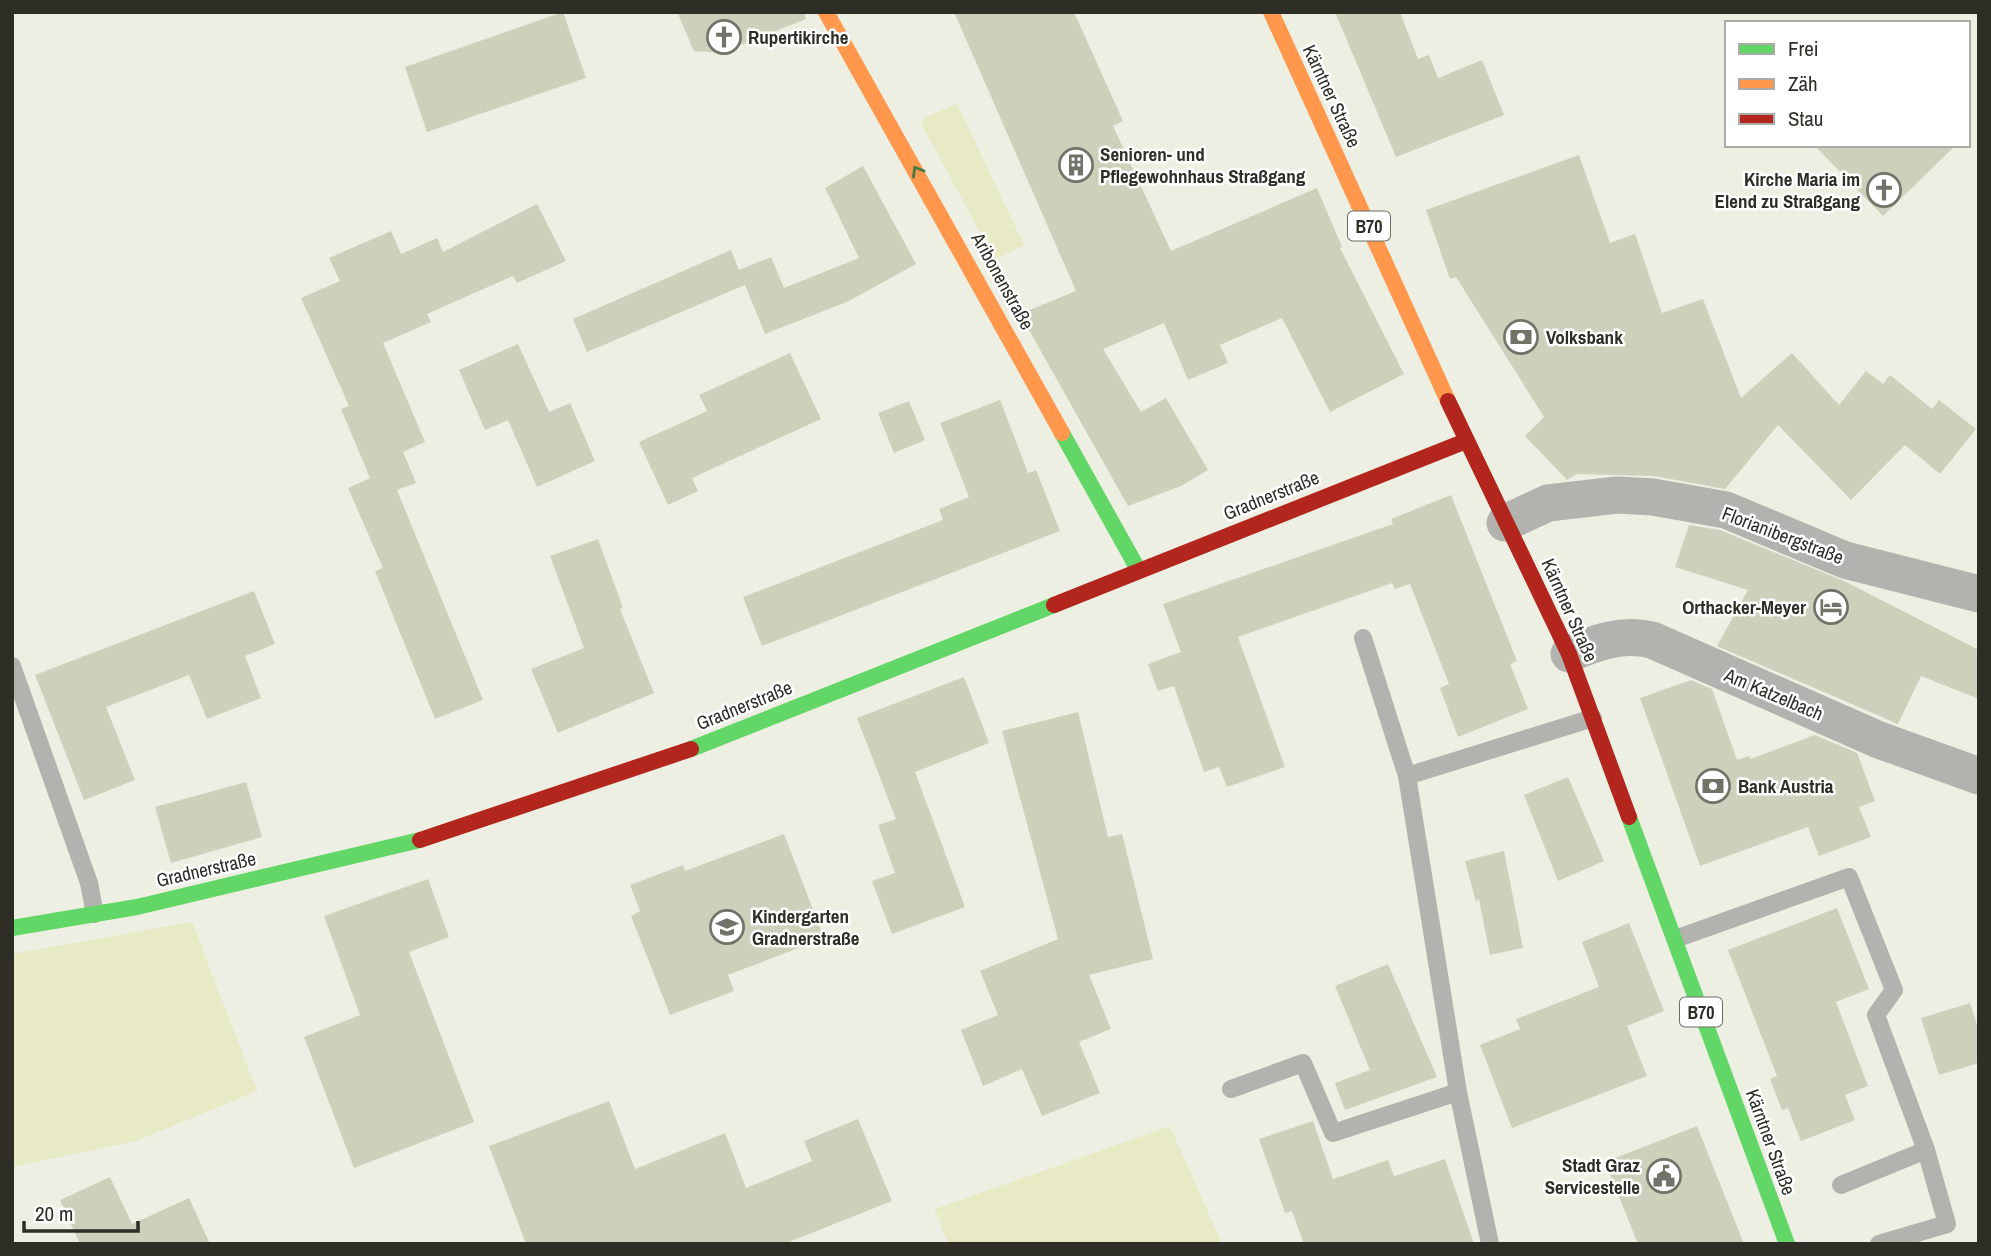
<svg xmlns="http://www.w3.org/2000/svg" width="1991" height="1256" font-family="'Archivo Narrow',sans-serif">
<rect width="100%" height="100%" fill="#eeefe3"/>
<g fill="#e7eac5">
<path d="M 957,104 L 1024,245 L 995,260 L 923,127 L 924,118 Z"/>
<path d="M 192,922 L 257,1091 L 136,1141 L 12,1167 L 12,954 Z"/>
<path d="M 1170,1126 L 1222,1244 L 948,1244 L 935,1209 Z"/>
</g>
<g fill="#cfd0bb">
<path d="M 563,12 L 586,78 L 427,132 L 405,67 Z"/>
<path d="M 677,12 L 804,12 L 806,19 L 721,53 L 694,51 Z"/>
<path d="M 954,12 L 1074,12 L 1123,121 L 1113,126 L 1171,251 L 1317,188 L 1342,247 L 1340,248 L 1404,374 L 1330,412 L 1282,318 L 1220,345 L 1228,363 L 1188,380 L 1164,323 L 1103,349 L 1141,412 L 1166,398 L 1208,470 L 1181,486 L 1128,506 L 1020,314 L 1076,291 Z"/>
<path d="M 1335,12 L 1400,12 L 1418,59 L 1429,55 L 1438,78 L 1482,60 L 1504,115 L 1396,157 Z"/>
<path d="M 1814,145 L 1956,145 L 1883,216 Z"/>
<path d="M 1579,155 L 1610,243 L 1635,234 L 1662,313 L 1703,299 L 1741,398 L 1792,353 L 1839,405 L 1866,371 L 1883,384 L 1890,375 L 1932,409 L 1939,400 L 1976,429 L 1940,474 L 1905,445 L 1851,500 L 1778,425 L 1725,489 L 1654,476 L 1577,474 L 1567,480 L 1525,436 L 1544,417 L 1456,277 L 1450,279 L 1426,210 Z"/>
<path d="M 863,166 L 916,264 L 849,301 L 765,334 L 745,285 L 587,352 L 573,319 L 731,250 L 739,270 L 771,257 L 784,288 L 859,258 L 825,188 Z"/>
<path d="M 537,204 L 566,261 L 517,283 L 513,276 L 427,314 L 431,322 L 383,343 L 425,442 L 403,452 L 416,483 L 397,490 L 483,700 L 435,719 L 375,571 L 383,568 L 348,488 L 370,478 L 341,409 L 349,406 L 301,298 L 340,281 L 329,258 L 391,231 L 401,254 L 437,238 L 443,252 Z"/>
<path d="M 518,344 L 549,412 L 570,403 L 595,461 L 537,487 L 508,420 L 485,430 L 459,370 Z"/>
<path d="M 790,353 L 821,419 L 692,478 L 698,491 L 668,505 L 639,442 L 707,411 L 699,395 Z"/>
<path d="M 1000,400 L 1028,473 L 1036,470 L 1060,531 L 762,646 L 743,597 L 943,520 L 939,509 L 969,497 L 940,423 Z"/>
<path d="M 909,401 L 925,440 L 894,453 L 878,413 Z"/>
<path d="M 1451,495 L 1517,661 L 1510,664 L 1528,709 L 1458,737 L 1440,688 L 1449,684 L 1410,584 L 1395,589 L 1392,583 L 1238,637 L 1285,767 L 1227,787 L 1219,767 L 1204,772 L 1174,686 L 1158,691 L 1148,664 L 1181,652 L 1163,604 L 1393,524 L 1391,519 Z"/>
<path d="M 1689,525 L 1720,530 L 1844,581 L 1979,650 L 1979,699 L 1921,676 L 1898,724 L 1717,646 L 1748,590 L 1675,567 Z"/>
<path d="M 598,539 L 623,608 L 620,609 L 654,693 L 558,733 L 531,669 L 584,648 L 550,556 Z"/>
<path d="M 254,591 L 275,644 L 245,656 L 261,698 L 207,719 L 189,675 L 106,707 L 135,780 L 84,800 L 35,675 Z"/>
<path d="M 964,677 L 989,743 L 915,772 L 965,907 L 892,934 L 872,881 L 895,873 L 878,825 L 896,819 L 857,718 Z"/>
<path d="M 1691,680 L 1712,689 L 1737,760 L 1749,756 L 1750,759 L 1815,735 L 1857,753 L 1875,801 L 1859,807 L 1871,837 L 1819,856 L 1808,827 L 1700,866 L 1640,698 Z"/>
<path d="M 1078,712 L 1108,837 L 1122,834 L 1153,959 L 1089,975 L 1111,1029 L 1079,1042 L 1100,1093 L 1042,1116 L 1022,1069 L 983,1086 L 961,1030 L 998,1015 L 980,971 L 1058,939 L 1002,731 Z"/>
<path d="M 1568,777 L 1604,861 L 1558,881 L 1524,795 Z"/>
<path d="M 246,782 L 262,837 L 171,863 L 155,807 Z"/>
<path d="M 784,834 L 824,938 L 728,975 L 734,991 L 670,1015 L 631,916 L 640,911 L 630,885 L 683,865 L 685,871 Z"/>
<path d="M 1504,851 L 1523,948 L 1490,955 L 1479,899 L 1476,902 L 1465,861 Z"/>
<path d="M 428,879 L 449,937 L 409,952 L 474,1122 L 354,1168 L 304,1037 L 360,1015 L 324,916 Z"/>
<path d="M 1837,908 L 1869,989 L 1836,1002 L 1868,1086 L 1845,1095 L 1855,1120 L 1801,1141 L 1788,1108 L 1782,1110 L 1770,1079 L 1777,1076 L 1728,950 Z"/>
<path d="M 1629,923 L 1664,1011 L 1627,1026 L 1647,1076 L 1512,1128 L 1480,1045 L 1520,1029 L 1516,1019 L 1599,987 L 1582,942 Z"/>
<path d="M 1388,964 L 1437,1077 L 1345,1110 L 1335,1083 L 1370,1070 L 1335,986 Z"/>
<path d="M 1970,1003 L 1979,1031 L 1979,1063 L 1939,1075 L 1921,1018 Z"/>
<path d="M 609,1101 L 635,1169 L 725,1133 L 746,1188 L 812,1161 L 804,1141 L 858,1119 L 892,1201 L 784,1244 L 526,1244 L 489,1146 Z"/>
<path d="M 1313,1121 L 1333,1179 L 1388,1160 L 1394,1176 L 1445,1159 L 1474,1244 L 1304,1244 L 1292,1211 L 1285,1213 L 1259,1139 Z"/>
<path d="M 1697,1126 L 1744,1244 L 1638,1244 L 1605,1162 Z"/>
<path d="M 110,1177 L 132,1224 L 189,1198 L 210,1244 L 80,1244 L 60,1200 Z"/>
</g>
<g fill="none" stroke-linecap="round" stroke-linejoin="round">
<g stroke="#b2b3af" stroke-width="18">
<path d="M 1363,638 L 1407,776"/>
<path d="M 12,666 L 89,883 L 95,914"/>
<path d="M 1675,939 L 1849,877 L 1894,990 L 1876,1015 L 1926,1150"/>
<path d="M 1231,1089 L 1303,1063 L 1333,1133 L 1458,1092"/>
<path d="M 1841,1185 L 1926,1150 L 1947,1224 L 1879,1244"/>
<path d="M 1490,1244 L 1458,1092 L 1407,776 L 1593,718"/>
</g>
<g stroke="#b2b3af" stroke-width="37">
<path d="M 1505,523 L 1548,503 L 1617,495 L 1653,497 L 1726,510 L 1845,560 L 1979,594"/>
<path d="M 1569,654 C 1597,642 1622,633 1652,640 L 1879,740 L 1979,776"/>
</g>
<g stroke="#63d668" stroke-width="16">
<path d="M 1062,433 L 1139,571"/>
<path d="M 691,749 L 1054,605"/>
<path d="M 1629,817 L 1787,1244"/>
<path d="M 12,928 L 137,907 L 420,840"/>
</g>
<g stroke="#ff974d" stroke-width="16">
<path d="M 826,12 L 1062,433"/>
<path d="M 1271,12 L 1448,401"/>
</g>
<g stroke="#b3261e" stroke-width="16">
<path d="M 1448,401 L 1569,654 L 1629,817"/>
<path d="M 1054,605 L 1466,441"/>
<path d="M 420,840 L 691,749"/>
</g>
</g>
<defs><path id="oneway-chevron" d="M-2-3.5L2.5 0L-2 3.5" fill="none" stroke-width="1.6" stroke-linecap="round" stroke-linejoin="round" transform="scale(1.75)"/></defs>
<use stroke="#467a44" href="#oneway-chevron" transform="translate(917 171) rotate(-120)"/>
<defs>
<g id="church-ring" transform="scale(1.75)"><circle r="9.5" fill="#fff" stroke="#717268" stroke-width="1.5"/><path d="M-1.2-6h2.4v3.5h3.3v2.4h-3.3V6h-2.4V-.1h-3.3v-2.4h3.3Z" fill="#717268"/></g>
<g id="building-ring" transform="scale(1.75)"><circle r="9.5" fill="#fff" stroke="#717268" stroke-width="1.5"/><path d="M-4-6H4V6H1V3H-1V6H-4ZM-2.5-4.3h1.7v1.8h-1.7ZM.8-4.3h1.7v1.8H.8ZM-2.5-1h1.7V.8h-1.7ZM.8-1h1.7V.8H.8Z" fill="#717268"/></g>
<g id="bank-ring" transform="scale(1.75)"><circle r="9.5" fill="#fff" stroke="#717268" stroke-width="1.5"/><path d="M-6-4H6V4H-6ZM0-2.3a2.3 2.3 0 1 0 0 4.6a2.3 2.3 0 1 0 0-4.6Z" fill="#717268"/></g>
<g id="hotel-ring" transform="scale(1.75)"><circle r="9.5" fill="#fff" stroke="#717268" stroke-width="1.5"/><path d="M-6-4.5h1.5V1H6V5H4.5V3h-9V5H-6ZM-4 0a1.8 1.8 0 1 1 3.6 0ZM.5 0V-2.5h3Q6-2.5 6 0Z" fill="#717268"/></g>
<g id="school-ring" transform="scale(1.75)"><circle r="9.5" fill="#fff" stroke="#717268" stroke-width="1.5"/><path d="M0-5L7-2L0 1L-7-2ZM-4 1L0 2.5L4 1V4Q0 6-4 4Z" fill="#717268"/></g>
<g id="civic-ring" transform="scale(1.75)"><circle r="9.5" fill="#fff" stroke="#717268" stroke-width="1.5"/><path d="M-.6-6.5H3V-4.5H.6V-3L4-1V1h2V6H-6V1h2V-1L-.6-3ZM-1.2 2.5V6h2.4V2.5Z" fill="#717268"/></g>
</defs>
<g fill-rule="evenodd">
<use href="#church-ring" x="724" y="37"/>
<use href="#building-ring" x="1076" y="165"/>
<use href="#church-ring" x="1884" y="190"/>
<use href="#bank-ring" x="1521" y="337"/>
<use href="#hotel-ring" x="1831" y="607"/>
<use href="#bank-ring" x="1713" y="786"/>
<use href="#school-ring" x="727" y="927"/>
<use href="#civic-ring" x="1664" y="1176"/>
</g>
<g text-anchor="middle" dominant-baseline="central" stroke-width="5" stroke-linejoin="round" paint-order="stroke">
<g fill="#fff" stroke="#6d6d67" stroke-width="2">
<rect x="1348" y="211.5" width="42" height="29" rx="5"/>
<rect x="1680" y="997.5" width="42" height="29" rx="5"/>
</g>
<g font-size="18" font-weight="bold" fill="#2e2e26">
<text x="1369" y="226">B70</text>
<text x="1701" y="1012">B70</text>
</g>
<g font-size="19" font-weight="bold" fill="#2e2e26" stroke="#fff" text-anchor="start">
<text x="748" y="37">Rupertikirche</text>
<text x="1100" y="154">Senioren- und<tspan x="1100" dy="22">Pflegewohnhaus Straßgang</tspan></text>
<text x="1860" y="179" text-anchor="end">Kirche Maria im<tspan x="1860" dy="22">Elend zu Straßgang</tspan></text>
<text x="1546" y="337">Volksbank</text>
<text x="1806" y="607" text-anchor="end">Orthacker-Meyer</text>
<text x="1738" y="786">Bank Austria</text>
<text x="752" y="916">Kindergarten<tspan x="752" dy="22">Gradnerstraße</tspan></text>
<text x="1640" y="1165" text-anchor="end">Stadt Graz<tspan x="1640" dy="22">Servicestelle</tspan></text>
</g>
<g font-size="19" fill="#2e2e26" stroke="#fff">
<text transform="translate(1332 96) rotate(65)">Kärntner Straße</text>
<text transform="translate(1003 281) rotate(61)">Aribonenstraße</text>
<text transform="translate(1271 495) rotate(-22)">Gradnerstraße</text>
<text transform="translate(1783 535) rotate(21)">Florianibergstraße</text>
<text transform="translate(1570 610) rotate(66)">Kärntner Straße</text>
<text transform="translate(1774 694) rotate(23)">Am Katzelbach</text>
<text transform="translate(744 705) rotate(-22)">Gradnerstraße</text>
<text transform="translate(206 869) rotate(-13)">Gradnerstraße</text>
<text transform="translate(1771 1142) rotate(70)">Kärntner Straße</text>
</g>
</g>
<rect width="1991" height="1256" fill="none" stroke="#2e2e26" stroke-width="28"/>
<rect x="1725" y="21" width="245" height="126" fill="#ffffff" stroke="#ababa8" stroke-width="2"/>
<rect x="1739" y="44" width="35" height="10" fill="#63d668" stroke="#ababa8" stroke-width="2"/>
<text x="1788" y="56" font-size="21" fill="#2e2e26">Frei</text>
<rect x="1739" y="79" width="35" height="10" fill="#ff974d" stroke="#ababa8" stroke-width="2"/>
<text x="1788" y="91" font-size="21" fill="#2e2e26">Zäh</text>
<rect x="1739" y="114" width="35" height="10" fill="#b3261e" stroke="#ababa8" stroke-width="2"/>
<text x="1788" y="126" font-size="21" fill="#2e2e26">Stau</text>
<path d="M24 1221v10h114v-10" fill="none" stroke="#2e2e26" stroke-width="3.5"/>
<text x="35" y="1221" font-size="21" fill="#2e2e26" stroke="#ffffff" stroke-width="5" paint-order="stroke">20 m</text>
</svg>
